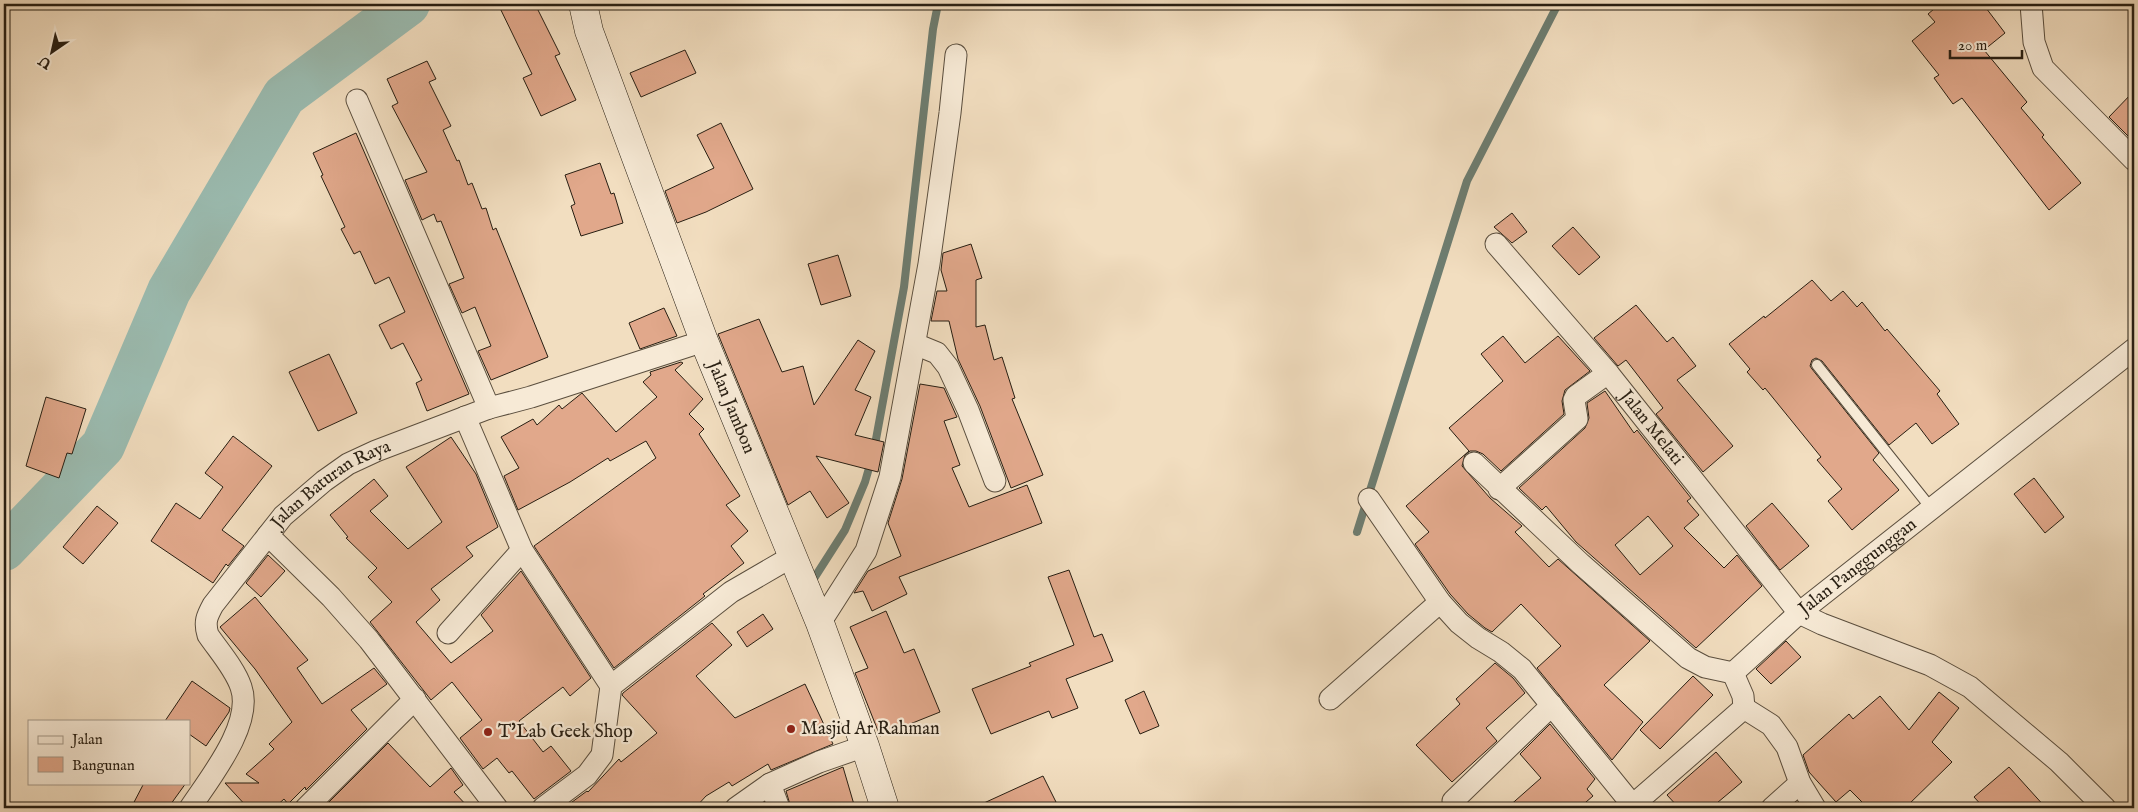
<svg xmlns="http://www.w3.org/2000/svg" width="2138" height="812" font-family="'IM FELL English',serif">
<rect width="100%" height="100%" fill="#f2dec0"/>
<filter id="stains"><feTurbulence type="fractalNoise" baseFrequency=".004" numOctaves="4"/><feColorMatrix values="0 0 0 0 .2 0 0 0 0 .09 0 0 0 0 .02 0 0 0 .5 -.17"/></filter>
<radialGradient id="worn" r=".72"><stop offset=".6" stop-color="#630" stop-opacity="0"/><stop offset="1" stop-color="#630" stop-opacity=".3"/></radialGradient>
<g fill="none" stroke-linecap="round" stroke-linejoin="round">
<g stroke="#6d7d71" stroke-width="8">
<path d="M 874,450 L 904,287 L 933,29 L 938,4"/>
<path d="M 1357,532 L 1467,181 L 1558,4"/>
<path d="M 813,580 L 845,530 L 865,482 L 871,461"/>
</g>
<path stroke="#9bbcb1" stroke-width="44" d="M 4,549 L 103,446 L 169,291 L 284,96 L 408,4"/>
</g>
<g fill="#e1a88b" stroke="#271e12" fill-rule="evenodd">
<path d="M 498,4 L 535,4 L 560,54 L 555,56 L 576,100 L 541,116 L 523,78 L 532,74 Z"/>
<path d="M 1940,4 L 1983,4 L 2005,33 L 1984,50 L 2027,102 L 2021,108 L 2044,135 L 2042,137 L 2081,183 L 2049,210 L 1962,98 L 1953,104 L 1934,78 L 1939,75 L 1912,41 L 1935,22 L 1928,14 Z"/>
<path d="M 685,50 L 696,73 L 641,97 L 630,73 Z"/>
<path d="M 427,61 L 436,79 L 429,82 L 451,126 L 443,130 L 457,161 L 459,160 L 468,185 L 472,183 L 482,209 L 486,208 L 493,230 L 496,228 L 548,357 L 491,380 L 478,351 L 491,346 L 475,307 L 462,313 L 449,284 L 464,278 L 441,221 L 437,222 L 434,214 L 422,220 L 405,180 L 427,172 L 392,106 L 398,103 L 387,79 Z"/>
<path d="M 2134,91 L 2134,142 L 2109,117 Z"/>
<path d="M 721,123 L 753,189 L 706,212 L 677,223 L 665,191 L 714,168 L 697,135 Z"/>
<path d="M 356,133 L 469,394 L 427,411 L 416,383 L 422,380 L 403,343 L 391,349 L 379,325 L 405,312 L 389,277 L 375,284 L 360,251 L 354,254 L 341,229 L 345,227 L 321,176 L 323,175 L 313,153 Z"/>
<path d="M 600,163 L 611,194 L 614,193 L 623,223 L 581,236 L 571,206 L 575,204 L 565,175 Z"/>
<path d="M 1512,213 L 1527,232 L 1512,243 L 1494,227 Z"/>
<path d="M 1573,227 L 1600,257 L 1579,275 L 1552,246 Z"/>
<path d="M 971,244 L 982,278 L 976,280 L 976,327 L 985,325 L 994,360 L 1002,357 L 1015,398 L 1012,399 L 1043,475 L 1011,488 L 980,406 L 958,359 L 949,321 L 931,321 L 937,291 L 947,291 L 941,270 L 943,253 Z"/>
<path d="M 838,255 L 851,296 L 821,305 L 808,264 Z"/>
<path d="M 1812,280 L 1831,301 L 1843,291 L 1857,307 L 1862,302 L 1885,331 L 1887,329 L 1940,391 L 1937,394 L 1959,424 L 1932,444 L 1916,423 L 1889,445 L 1822,361 L 1816,358 L 1812,360 L 1810,366 L 1812,369 L 1879,453 L 1873,460 L 1899,490 L 1852,530 L 1828,501 L 1842,489 L 1817,460 L 1821,457 L 1765,388 L 1763,390 L 1747,372 L 1750,369 L 1729,344 L 1764,316 L 1765,318 Z"/>
<path d="M 1636,305 L 1667,342 L 1673,337 L 1696,366 L 1677,380 L 1733,446 L 1703,472 L 1656,414 L 1663,408 L 1626,360 L 1618,366 L 1594,338 Z"/>
<path d="M 664,308 L 677,336 L 640,349 L 629,323 Z"/>
<path d="M 759,319 L 782,372 L 803,366 L 814,405 L 858,340 L 875,351 L 855,390 L 871,397 L 855,435 L 884,442 L 878,472 L 816,456 L 849,503 L 827,518 L 810,491 L 788,505 L 718,334 Z"/>
<path d="M 1503,336 L 1525,363 L 1558,336 L 1590,371 L 1565,390 L 1562,401 L 1564,414 L 1501,471 L 1483,454 L 1476,451 L 1470,451 L 1465,455 L 1462,466 L 1490,498 L 1522,526 L 1515,532 L 1549,567 L 1558,559 L 1650,641 L 1604,685 L 1643,722 L 1612,760 L 1537,668 L 1561,646 L 1521,604 L 1492,632 L 1485,628 L 1468,614 L 1450,594 L 1415,544 L 1429,532 L 1406,506 L 1469,451 L 1449,428 L 1503,381 L 1481,354 Z"/>
<path d="M 329,354 L 357,413 L 318,431 L 289,372 Z"/>
<path d="M 681,362 L 683,363 L 675,370 L 703,399 L 689,414 L 704,429 L 699,434 L 740,496 L 726,505 L 748,531 L 731,546 L 744,563 L 703,594 L 705,596 L 695,604 L 614,668 L 534,546 L 656,458 L 646,441 L 610,461 L 608,458 L 570,482 L 518,510 L 504,476 L 519,468 L 501,437 L 533,419 L 537,425 L 559,405 L 562,409 L 582,393 L 616,432 L 657,397 L 643,382 L 651,375 L 650,372 Z"/>
<path d="M 920,384 L 944,388 L 956,415 L 957,417 L 944,421 L 960,465 L 952,468 L 969,507 L 1027,485 L 1042,523 L 899,577 L 907,594 L 872,611 L 863,591 L 854,593 L 868,571 L 901,556 L 888,523 L 902,479 Z"/>
<path d="M 1605,391 L 1634,433 L 1637,430 L 1691,498 L 1687,501 L 1699,515 L 1684,528 L 1724,568 L 1737,555 L 1762,586 L 1696,648 L 1576,542 L 1546,506 L 1542,510 L 1519,488 L 1585,428 L 1589,418 L 1587,403 ZM 1648,516 L 1673,546 L 1640,575 L 1615,545 Z"/>
<path d="M 46,397 L 86,409 L 72,454 L 67,453 L 59,478 L 26,466 Z"/>
<path d="M 233,436 L 272,466 L 222,530 L 244,546 L 228,566 L 226,564 L 213,583 L 151,541 L 176,503 L 200,519 L 223,487 L 205,473 Z"/>
<path d="M 451,437 L 476,474 L 498,527 L 466,547 L 473,556 L 431,589 L 440,600 L 416,622 L 451,663 L 493,631 L 481,615 L 521,571 L 591,678 L 570,696 L 563,687 L 519,721 L 543,752 L 551,746 L 571,771 L 534,799 L 512,771 L 509,773 L 497,758 L 483,769 L 460,738 L 482,720 L 452,682 L 431,700 L 370,622 L 392,602 L 368,577 L 377,568 L 346,538 L 348,537 L 330,515 L 374,479 L 388,496 L 370,511 L 408,549 L 442,522 L 406,467 Z"/>
<path d="M 2034,478 L 2064,517 L 2045,533 L 2014,494 Z"/>
<path d="M 1772,503 L 1809,546 L 1780,570 L 1746,526 Z"/>
<path d="M 97,506 L 118,523 L 83,564 L 63,547 Z"/>
<path d="M 268,555 L 285,571 L 261,597 L 246,583 Z"/>
<path d="M 1069,570 L 1094,637 L 1102,634 L 1113,661 L 1066,679 L 1078,708 L 1052,718 L 1049,711 L 991,734 L 972,689 L 1031,666 L 1029,663 L 1074,645 L 1048,577 Z"/>
<path d="M 255,597 L 308,660 L 297,668 L 322,704 L 374,668 L 387,684 L 351,710 L 367,729 L 306,790 L 305,787 L 288,804 L 284,799 L 274,808 L 248,808 L 225,783 L 259,783 L 246,774 L 274,749 L 269,744 L 292,722 L 255,669 L 220,627 Z"/>
<path d="M 886,611 L 904,653 L 914,649 L 940,712 L 880,736 L 855,673 L 868,668 L 850,627 Z"/>
<path d="M 763,614 L 773,629 L 747,647 L 737,632 Z"/>
<path d="M 712,623 L 732,645 L 696,676 L 735,718 L 805,684 L 833,744 L 771,770 L 768,764 L 732,786 L 729,782 L 706,796 L 695,808 L 564,808 L 587,791 L 588,792 L 619,759 L 621,762 L 657,733 L 622,695 L 623,693 Z"/>
<path d="M 1786,641 L 1801,657 L 1771,684 L 1756,669 Z"/>
<path d="M 1495,663 L 1513,678 L 1525,693 L 1486,728 L 1497,741 L 1452,782 L 1416,745 L 1460,704 L 1456,699 Z"/>
<path d="M 1693,676 L 1713,695 L 1660,749 L 1640,730 Z"/>
<path d="M 192,681 L 230,708 L 229,712 L 206,746 L 189,734 L 189,721 L 165,721 Z"/>
<path d="M 1144,691 L 1159,726 L 1140,734 L 1125,700 Z"/>
<path d="M 1939,692 L 1959,708 L 1932,742 L 1952,762 L 1905,808 L 1868,808 L 1850,790 L 1836,802 L 1809,772 L 1803,755 L 1849,714 L 1853,719 L 1880,696 L 1909,730 Z"/>
<path d="M 1550,724 L 1595,779 L 1587,789 L 1593,796 L 1579,808 L 1507,808 L 1541,778 L 1520,754 Z"/>
<path d="M 388,743 L 430,787 L 451,768 L 463,785 L 454,792 L 469,808 L 323,808 Z"/>
<path d="M 1716,752 L 1742,782 L 1711,808 L 1679,808 L 1667,795 Z"/>
<path d="M 843,767 L 855,808 L 791,808 L 786,791 Z"/>
<path d="M 2009,767 L 2046,808 L 1984,808 L 1974,797 Z"/>
<path d="M 1043,776 L 1059,808 L 973,808 Z"/>
<path d="M 144,783 L 186,783 L 168,808 L 131,808 Z"/>
</g>
<g fill="none" stroke-linecap="round" stroke-linejoin="round">
<g stroke="#5a4e3e" stroke-width="12">
<path id="lane" d="M 1817,365 L 1931,508"/>
</g>
<g stroke="#5a4e3e" stroke-width="23">
<g id="street">
<path d="M 2031,4 L 2034,42 L 2043,68 L 2134,160"/>
<path d="M 357,100 L 489,408"/>
<path d="M 1496,244 L 1608,373"/>
<path d="M 915,344 L 937,353 L 948,367 L 968,410 L 995,481"/>
<path d="M 465,417 L 522,550 L 611,686"/>
<path d="M 1474,463 L 1581,564 L 1688,658 L 1705,667 L 1733,673"/>
<path id="s1" d="M 1499,489 L 1577,419 L 1574,400 L 1576,396 L 1608,373 L 1799,613"/>
<path d="M 1369,499 L 1440,602 L 1459,623 L 1478,638 L 1501,652 L 1522,669 L 1635,808"/>
<path d="M 268,535 L 331,597 L 369,640 L 497,808"/>
<path d="M 1799,613 L 1822,624 L 1930,665 L 1970,687 L 2059,762 L 2105,808"/>
<path d="M 820,623 L 866,551 L 890,477 L 929,264 L 950,113 L 956,55"/>
<path d="M 448,633 L 522,550"/>
<path id="s2" d="M 1733,673 L 1799,613 L 2134,349"/>
<path d="M 1330,699 L 1440,602"/>
<path d="M 1744,708 L 1771,725 L 1787,747 L 1800,783 L 1815,808"/>
<path d="M 770,784 L 779,808"/>
<path d="M 1453,801 L 1552,705"/>
<path d="M 1633,805 L 1744,708 L 1743,696 L 1733,673"/>
<path id="s3" d="M 190,808 C 209,779 254,724 241,687 C 235,669 219,651 208,635 C 204,622 207,616 213,605 L 283,516 L 324,481 L 348,464 L 376,451 L 489,408 L 531,397 L 704,341"/>
<path d="M 306,808 L 415,699"/>
<path d="M 543,808 L 587,775 L 602,755 L 611,686 L 731,592 L 793,556"/>
<path d="M 736,808 L 770,784 L 819,762 L 865,746"/>
<path d="M 1772,808 L 1800,783"/>
</g>
</g>
<g stroke="#271e12" stroke-width="29">
<g id="secondary">
<path id="s4" d="M 583,4 L 589,31 L 704,341 L 820,623 L 865,746 L 885,808"/>
</g>
</g>
<use href="#lane" stroke="#f7ead6" stroke-width="10"/>
<use href="#street" stroke="#f7ead6" stroke-width="21"/>
<use href="#secondary" stroke="#f7ead6" stroke-width="28"/>
</g>
<g fill="#8f2418" stroke="#f7ead6" stroke-width="2">
<circle cx="791" cy="729" r="5"/>
<circle cx="488" cy="732" r="5"/>
</g>
<g text-anchor="middle" dominant-baseline="central" stroke-width="4.5" stroke-linejoin="round" paint-order="stroke">
<g font-size="18" fill="#271e12" stroke="#f7ead6">
<text stroke="none"><textPath href="#s4" startOffset="430">Jalan Jambon</textPath></text>
<text stroke="none"><textPath href="#s1" startOffset="238">Jalan Melati</textPath></text>
<text stroke="none"><textPath href="#s3" startOffset="400">Jalan Baturan Raya</textPath></text>
<text stroke="none"><textPath href="#s2" startOffset="164">Jalan Panggunggan</textPath></text>
</g>
<g font-size="18" fill="#271e12" stroke="#f7ead6" text-anchor="start">
<text x="801" y="729">Masjid Ar Rahman</text>
<text x="498" y="732">T'Lab Geek Shop</text>
</g>
</g>
<rect width="2138" height="812" fill="none" stroke="#f2dec0" stroke-width="20"/>
<rect x="5" y="5" width="2128" height="802" fill="none" stroke="#271e12" stroke-width="2.5"/>
<rect x="10" y="10" width="2118" height="792" fill="none" stroke="#271e12"/>
<rect x="28" y="720" width="162" height="65" fill="#f7ead6" stroke="#a49888"/>
<rect x="38" y="736" width="25" height="8" fill="#f7ead6" stroke="#a49888"/>
<text x="72" y="744" font-size="15" fill="#271e12">Jalan</text>
<rect x="38" y="757" width="25" height="15" fill="#e1a88b" stroke="#a49888"/>
<text x="72" y="770" font-size="15" fill="#271e12">Bangunan</text>
<g transform="translate(52 52) rotate(214)" stroke="#f7ead6" stroke-width="4" paint-order="stroke">
<path d="M0-4L9 19L0 12L-9 19Z" fill="#271e12"/>
<text y="-8" font-size="14" font-weight="bold" text-anchor="middle" fill="#271e12">U</text>
</g>
<path d="M1950 50v8h72v-8" fill="none" stroke="#271e12" stroke-width="2.5"/>
<text x="1958" y="50" font-size="15" fill="#271e12" stroke="#f7ead6" stroke-width="4" paint-order="stroke">20 m</text>
<rect width="100%" height="100%" filter="url(#stains)"/>
<rect width="100%" height="100%" fill="url(#worn)"/>
</svg>
